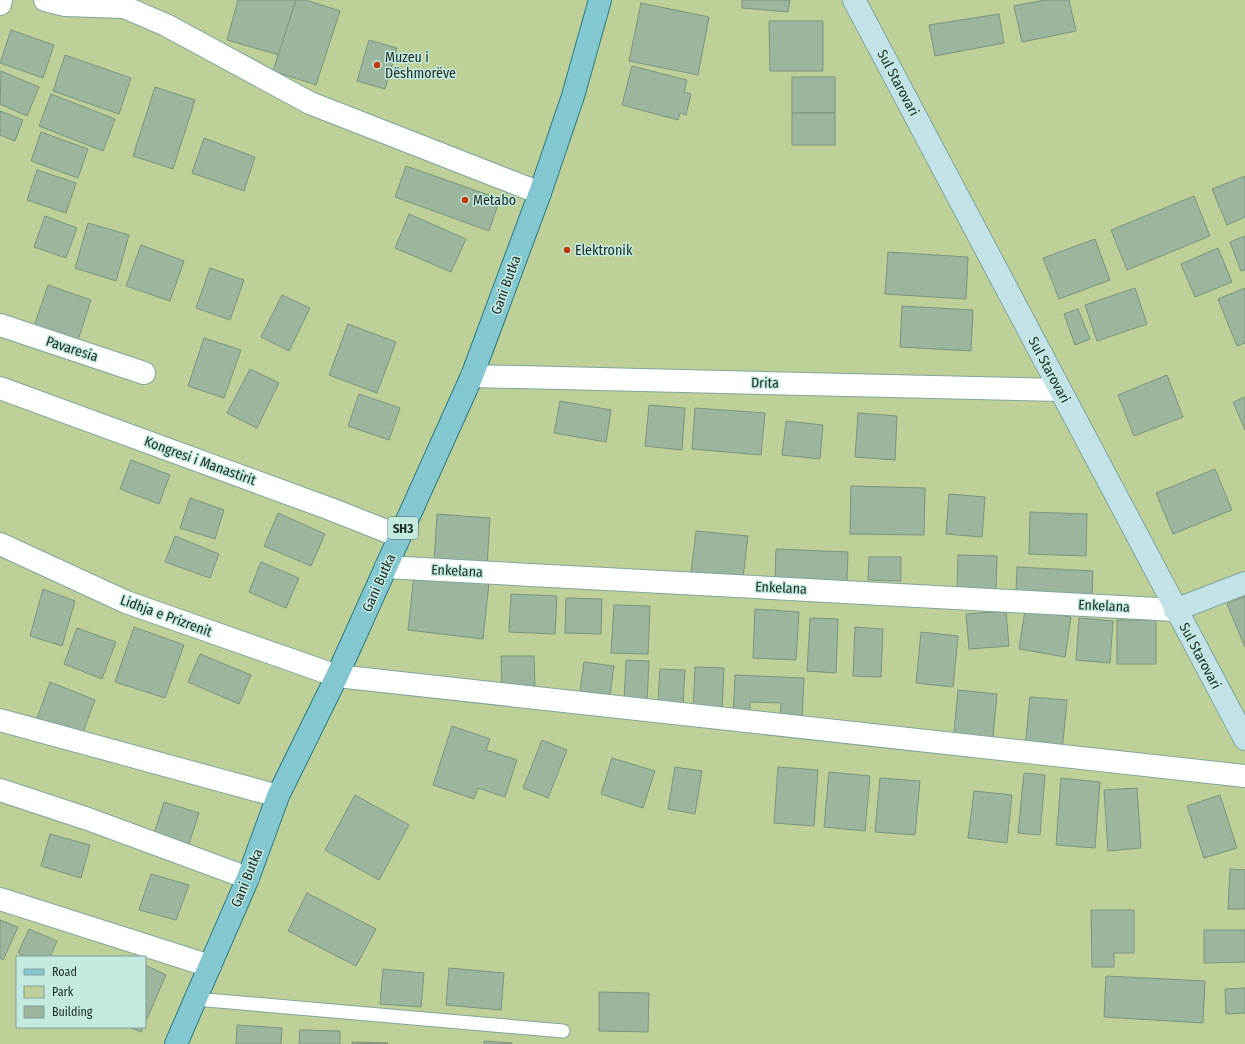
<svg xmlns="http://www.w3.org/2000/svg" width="1245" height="1044" font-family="'Fira Sans Condensed',sans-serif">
<rect width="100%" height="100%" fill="#c3eae0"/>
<path fill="#becf97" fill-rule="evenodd" d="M 0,0 L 1245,0 L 1245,1044 L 0,1044 ZM 17,957 L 145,957 L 145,1027 L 17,1027 Z"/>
<g fill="#9bb59f" stroke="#7a947e">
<path d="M 238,0 L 296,0 L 279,55 L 227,40 Z"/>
<path d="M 296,0 L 306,0 L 340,11 L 316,85 L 273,71 Z"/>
<path d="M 742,0 L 790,0 L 788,12 L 742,8 Z"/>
<path d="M 1045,0 L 1069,0 L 1076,31 L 1022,42 L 1014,6 Z"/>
<path d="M 641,3 L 709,17 L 698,75 L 629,61 Z"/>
<path d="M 999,14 L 1004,43 L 935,56 L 929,25 Z"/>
<path d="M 769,21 L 823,21 L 823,71 L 770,71 Z"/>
<path d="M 11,30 L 54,45 L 43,78 L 0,63 Z"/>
<path d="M 369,40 L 397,48 L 385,89 L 357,81 Z"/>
<path d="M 65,55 L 131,78 L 119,114 L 53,91 Z"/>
<path d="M 632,66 L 687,80 L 684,92 L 691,94 L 686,115 L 680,113 L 678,120 L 622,105 Z"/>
<path d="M 1,71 L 39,87 L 27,116 L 0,104 Z"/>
<rect x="792" y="77" width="43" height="36"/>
<path d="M 155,87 L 195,100 L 173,169 L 133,156 Z"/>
<path d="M 51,94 L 115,119 L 103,151 L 39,126 Z"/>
<path d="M 0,111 L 23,120 L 15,141 L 0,135 Z"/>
<rect x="792" y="113" width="43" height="32"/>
<path d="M 41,132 L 88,149 L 78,178 L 31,161 Z"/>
<path d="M 204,138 L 255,157 L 244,191 L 192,173 Z"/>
<path d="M 406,166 L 500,199 L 489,231 L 395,197 Z"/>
<path d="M 37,170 L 76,183 L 66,213 L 27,200 Z"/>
<path d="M 1245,176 L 1245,217 L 1227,225 L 1212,189 Z"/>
<path d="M 1194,196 L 1210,236 L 1127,270 L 1111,230 Z"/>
<path d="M 409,214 L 466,239 L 451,272 L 395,248 Z"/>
<path d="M 45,216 L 77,228 L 66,258 L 34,247 Z"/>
<path d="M 88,223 L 129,235 L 116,281 L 75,268 Z"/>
<path d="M 1245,236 L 1245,270 L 1241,271 L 1230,242 Z"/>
<path d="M 1095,239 L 1110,280 L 1059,299 L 1043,258 Z"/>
<path d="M 141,245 L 184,261 L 170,301 L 126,286 Z"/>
<path d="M 1218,248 L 1232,282 L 1195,297 L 1181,264 Z"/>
<path d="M 888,252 L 968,257 L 966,299 L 885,294 Z"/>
<path d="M 210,268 L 244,280 L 230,320 L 196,308 Z"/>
<path d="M 48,285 L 91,300 L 77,343 L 33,329 Z"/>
<path d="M 1135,288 L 1147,324 L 1097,341 L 1085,305 Z"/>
<path d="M 1245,288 L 1245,343 L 1237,346 L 1218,299 Z"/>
<path d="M 282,295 L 310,308 L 289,351 L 261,337 Z"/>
<path d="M 902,306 L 973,310 L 971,351 L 900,347 Z"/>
<path d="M 1078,309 L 1090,339 L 1075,345 L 1064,314 Z"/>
<path d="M 348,324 L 396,342 L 377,393 L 329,375 Z"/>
<path d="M 204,338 L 241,350 L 224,398 L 188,386 Z"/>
<path d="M 250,369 L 279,383 L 257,428 L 227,413 Z"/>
<path d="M 1167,375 L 1183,417 L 1134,436 L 1118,395 Z"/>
<path d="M 359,394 L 400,408 L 389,440 L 348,426 Z"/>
<path d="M 1245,397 L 1245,430 L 1233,402 Z"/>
<path d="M 560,401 L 611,410 L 606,442 L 554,433 Z"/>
<path d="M 649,405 L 685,408 L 682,450 L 645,446 Z"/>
<path d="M 695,408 L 765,413 L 761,455 L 692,449 Z"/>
<path d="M 858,413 L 897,416 L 895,460 L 855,457 Z"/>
<path d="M 786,421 L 823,425 L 820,459 L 782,455 Z"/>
<path d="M 131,460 L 170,475 L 159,504 L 120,489 Z"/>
<path d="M 1215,469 L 1232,510 L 1173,534 L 1156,493 Z"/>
<path d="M 851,486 L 925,488 L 924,535 L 850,534 Z"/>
<path d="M 949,494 L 985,497 L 982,537 L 946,534 Z"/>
<path d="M 190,498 L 224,510 L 215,539 L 180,528 Z"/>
<path d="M 1030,512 L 1087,514 L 1086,556 L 1029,554 Z"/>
<path d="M 278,513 L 325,534 L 311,566 L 264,546 Z"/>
<path d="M 437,514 L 490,518 L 487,566 L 434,562 Z"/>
<path d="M 696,531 L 748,536 L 743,578 L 691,572 Z"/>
<path d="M 175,536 L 219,554 L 210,578 L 165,562 Z"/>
<path d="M 776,549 L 848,552 L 847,583 L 775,580 Z"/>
<path d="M 958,555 L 997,556 L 996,589 L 957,588 Z"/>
<path d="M 869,557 L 901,557 L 901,581 L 868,580 Z"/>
<path d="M 261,562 L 299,578 L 286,608 L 249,592 Z"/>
<path d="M 1017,567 L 1093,571 L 1092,595 L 1016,591 Z"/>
<path d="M 414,575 L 489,583 L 483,639 L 408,630 Z"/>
<path d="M 43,589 L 75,601 L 62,646 L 30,636 Z"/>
<path d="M 511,594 L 557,596 L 555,634 L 509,632 Z"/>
<path d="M 1245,596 L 1245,647 L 1227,604 Z"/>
<path d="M 566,598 L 602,599 L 601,634 L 565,633 Z"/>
<path d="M 614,605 L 650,606 L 648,654 L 611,653 Z"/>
<path d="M 755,609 L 799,612 L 796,660 L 753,658 Z"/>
<path d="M 1025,610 L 1071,617 L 1065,657 L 1019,649 Z"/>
<path d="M 1006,611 L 1009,646 L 969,649 L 966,614 Z"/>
<path d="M 810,618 L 838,619 L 836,673 L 807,671 Z"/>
<path d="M 1079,618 L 1113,621 L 1110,663 L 1076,660 Z"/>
<rect x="1117" y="620" width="39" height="44"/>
<path d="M 134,627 L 184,645 L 165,698 L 115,682 Z"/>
<path d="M 855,627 L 883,629 L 881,677 L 853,676 Z"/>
<path d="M 77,628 L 116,642 L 102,679 L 64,664 Z"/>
<path d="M 921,632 L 958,636 L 953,687 L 916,683 Z"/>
<path d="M 200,654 L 251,675 L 239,704 L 188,682 Z"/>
<path d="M 501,656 L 534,656 L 535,688 L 502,688 Z"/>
<path d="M 626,660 L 649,661 L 647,703 L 624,702 Z"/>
<path d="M 584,662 L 614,666 L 610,695 L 580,691 Z"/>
<path d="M 695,667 L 724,668 L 722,712 L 693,711 Z"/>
<path d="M 660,669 L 685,670 L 683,704 L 658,703 Z"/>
<path d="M 735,675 L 804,678 L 802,721 L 780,720 L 781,703 L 750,702 L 750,718 L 733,717 Z"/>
<path d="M 50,682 L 95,700 L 80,740 L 35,724 Z"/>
<path d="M 958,690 L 997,694 L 992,746 L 953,742 Z"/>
<path d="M 1030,697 L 1067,700 L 1062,752 L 1025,748 Z"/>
<path d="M 452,726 L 490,739 L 486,750 L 517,760 L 505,797 L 478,788 L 474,799 L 433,785 Z"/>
<path d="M 542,740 L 567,750 L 548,798 L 523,788 Z"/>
<path d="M 612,758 L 655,771 L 643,808 L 601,794 Z"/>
<path d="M 675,767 L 702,771 L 695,814 L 668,809 Z"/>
<path d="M 778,767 L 818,770 L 814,826 L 774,823 Z"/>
<path d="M 829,772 L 870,776 L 865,831 L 824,827 Z"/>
<path d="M 1024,773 L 1045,775 L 1040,835 L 1018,833 Z"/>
<path d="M 880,778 L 920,781 L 915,835 L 875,832 Z"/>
<path d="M 1061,778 L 1100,782 L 1095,848 L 1056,845 Z"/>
<path d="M 1137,788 L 1141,848 L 1108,851 L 1104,790 Z"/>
<path d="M 974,791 L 1012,795 L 1007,843 L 968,838 Z"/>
<path d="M 355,795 L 409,825 L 379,880 L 325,850 Z"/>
<path d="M 1220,795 L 1237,848 L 1204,858 L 1187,806 Z"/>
<path d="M 164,802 L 199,813 L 189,844 L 154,834 Z"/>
<path d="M 50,834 L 90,845 L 81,878 L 41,866 Z"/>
<path d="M 1230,869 L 1245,870 L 1245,909 L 1228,909 Z"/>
<path d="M 151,874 L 189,885 L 176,920 L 139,910 Z"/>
<path d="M 307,893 L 376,929 L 356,966 L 288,931 Z"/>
<path d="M 1091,910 L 1134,910 L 1134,953 L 1114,953 L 1114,967 L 1092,967 Z"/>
<path d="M 0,920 L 18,927 L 3,960 L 0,958 Z"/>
<path d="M 29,929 L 57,941 L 50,957 L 27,957 L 18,953 Z"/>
<path d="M 1204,930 L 1245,930 L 1245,962 L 1204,963 Z"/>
<path d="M 145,965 L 166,975 L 145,1023 Z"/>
<path d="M 449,968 L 504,973 L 501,1010 L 446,1005 Z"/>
<path d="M 383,969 L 424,973 L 421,1007 L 380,1004 Z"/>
<path d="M 1106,976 L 1205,981 L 1203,1023 L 1104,1017 Z"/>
<path d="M 1245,988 L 1245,1013 L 1226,1014 L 1225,989 Z"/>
<path d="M 599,992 L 649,993 L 648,1032 L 599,1031 Z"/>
<path d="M 237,1025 L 282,1028 L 281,1044 L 236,1044 Z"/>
<path d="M 129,1027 L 143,1027 L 141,1032 Z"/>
<path d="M 300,1030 L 340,1031 L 340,1044 L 299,1044 Z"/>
<path d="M 484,1041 L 512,1043 L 512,1044 L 484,1044 Z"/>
<path d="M 352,1042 L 388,1043 L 352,1044 Z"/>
</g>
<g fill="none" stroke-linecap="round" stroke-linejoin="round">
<g stroke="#80a59c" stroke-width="15">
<path id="lane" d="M 195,999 L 563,1031"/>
</g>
<g stroke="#80a59c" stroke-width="24">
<g id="street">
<path d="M 45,0 L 65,5 L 124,7 L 166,25 L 310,103 L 540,193"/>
<path d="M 0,4 L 1,0"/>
<path d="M 0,325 L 144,373"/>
<path d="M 472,376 L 1059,390"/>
<path d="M 0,388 L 328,508 L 399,536"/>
<path d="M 0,544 L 126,602 L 337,676 L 1245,776"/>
<path d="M 386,567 L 1175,610"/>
<path d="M 0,720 L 278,796"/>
<path d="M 0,790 L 88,819 L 248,878"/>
<path d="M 0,899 L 210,966"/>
</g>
</g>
<g stroke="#80a59c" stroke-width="24">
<g id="secondary">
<path d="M 854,0 L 1245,739"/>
<path d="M 1175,610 L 1245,583"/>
</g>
</g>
<g stroke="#2a7a82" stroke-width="24">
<path id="primary" d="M 176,1044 L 248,878 L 278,796 L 337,676 L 472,376 L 540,193 L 573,96 L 600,0"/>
</g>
<use href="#lane" stroke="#fff" stroke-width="13"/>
<use href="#street" stroke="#fff" stroke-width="22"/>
<use href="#secondary" stroke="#c1e3e7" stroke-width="22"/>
<use href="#primary" stroke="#83c7d0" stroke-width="22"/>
</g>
<g fill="#bf3700" stroke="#c3eae0" stroke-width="1.5">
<circle cx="377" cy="65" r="4"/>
<circle cx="465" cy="200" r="4"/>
<circle cx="567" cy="250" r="4"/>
</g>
<g text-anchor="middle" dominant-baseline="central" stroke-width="3" stroke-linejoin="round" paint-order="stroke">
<rect fill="#c3eae0" stroke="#516762" stroke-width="1" x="388" y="517" width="30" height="22" rx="3"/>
<g font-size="13" font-weight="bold" fill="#202f2c">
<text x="403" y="528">SH3</text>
</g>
<g font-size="14" fill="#202f2c" stroke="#c3eae0" text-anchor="start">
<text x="385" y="57">Muzeu i<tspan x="385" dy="16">Dëshmorëve</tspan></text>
<text x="473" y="200">Metabo</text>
<text x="575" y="250">Elektronik</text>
</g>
<g font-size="14" fill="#202f2c" stroke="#c3eae0">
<text transform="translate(898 83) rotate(62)">Sul Starovari</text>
<text transform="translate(506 285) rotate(-70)">Gani Butka</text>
<text transform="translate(72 349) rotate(18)">Pavaresia</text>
<text transform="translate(1049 370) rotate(62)">Sul Starovari</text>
<text transform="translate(765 383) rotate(1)">Drita</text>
<text transform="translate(200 461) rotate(20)">Kongresi i Manastirit</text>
<text transform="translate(457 571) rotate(3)">Enkelana</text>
<text transform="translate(379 583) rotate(-66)">Gani Butka</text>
<text transform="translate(781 588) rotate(3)">Enkelana</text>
<text transform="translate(1104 606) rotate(3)">Enkelana</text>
<text transform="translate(166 616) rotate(20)">Lidhja e Prizrenit</text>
<text transform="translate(1200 656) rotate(62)">Sul Starovari</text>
<text transform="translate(247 878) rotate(-68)">Gani Butka</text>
</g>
</g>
<rect x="16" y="956" width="130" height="72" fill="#c3eae0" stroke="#829f98"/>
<rect x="24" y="969" width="20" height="6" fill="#83c7d0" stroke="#829f98"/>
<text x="52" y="976" font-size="12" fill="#202f2c">Road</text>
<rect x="24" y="986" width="20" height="12" fill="#becf97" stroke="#829f98"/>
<text x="52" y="996" font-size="12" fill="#202f2c">Park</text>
<rect x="24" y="1006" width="20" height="12" fill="#9bb59f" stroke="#829f98"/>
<text x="52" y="1016" font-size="12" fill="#202f2c">Building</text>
</svg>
